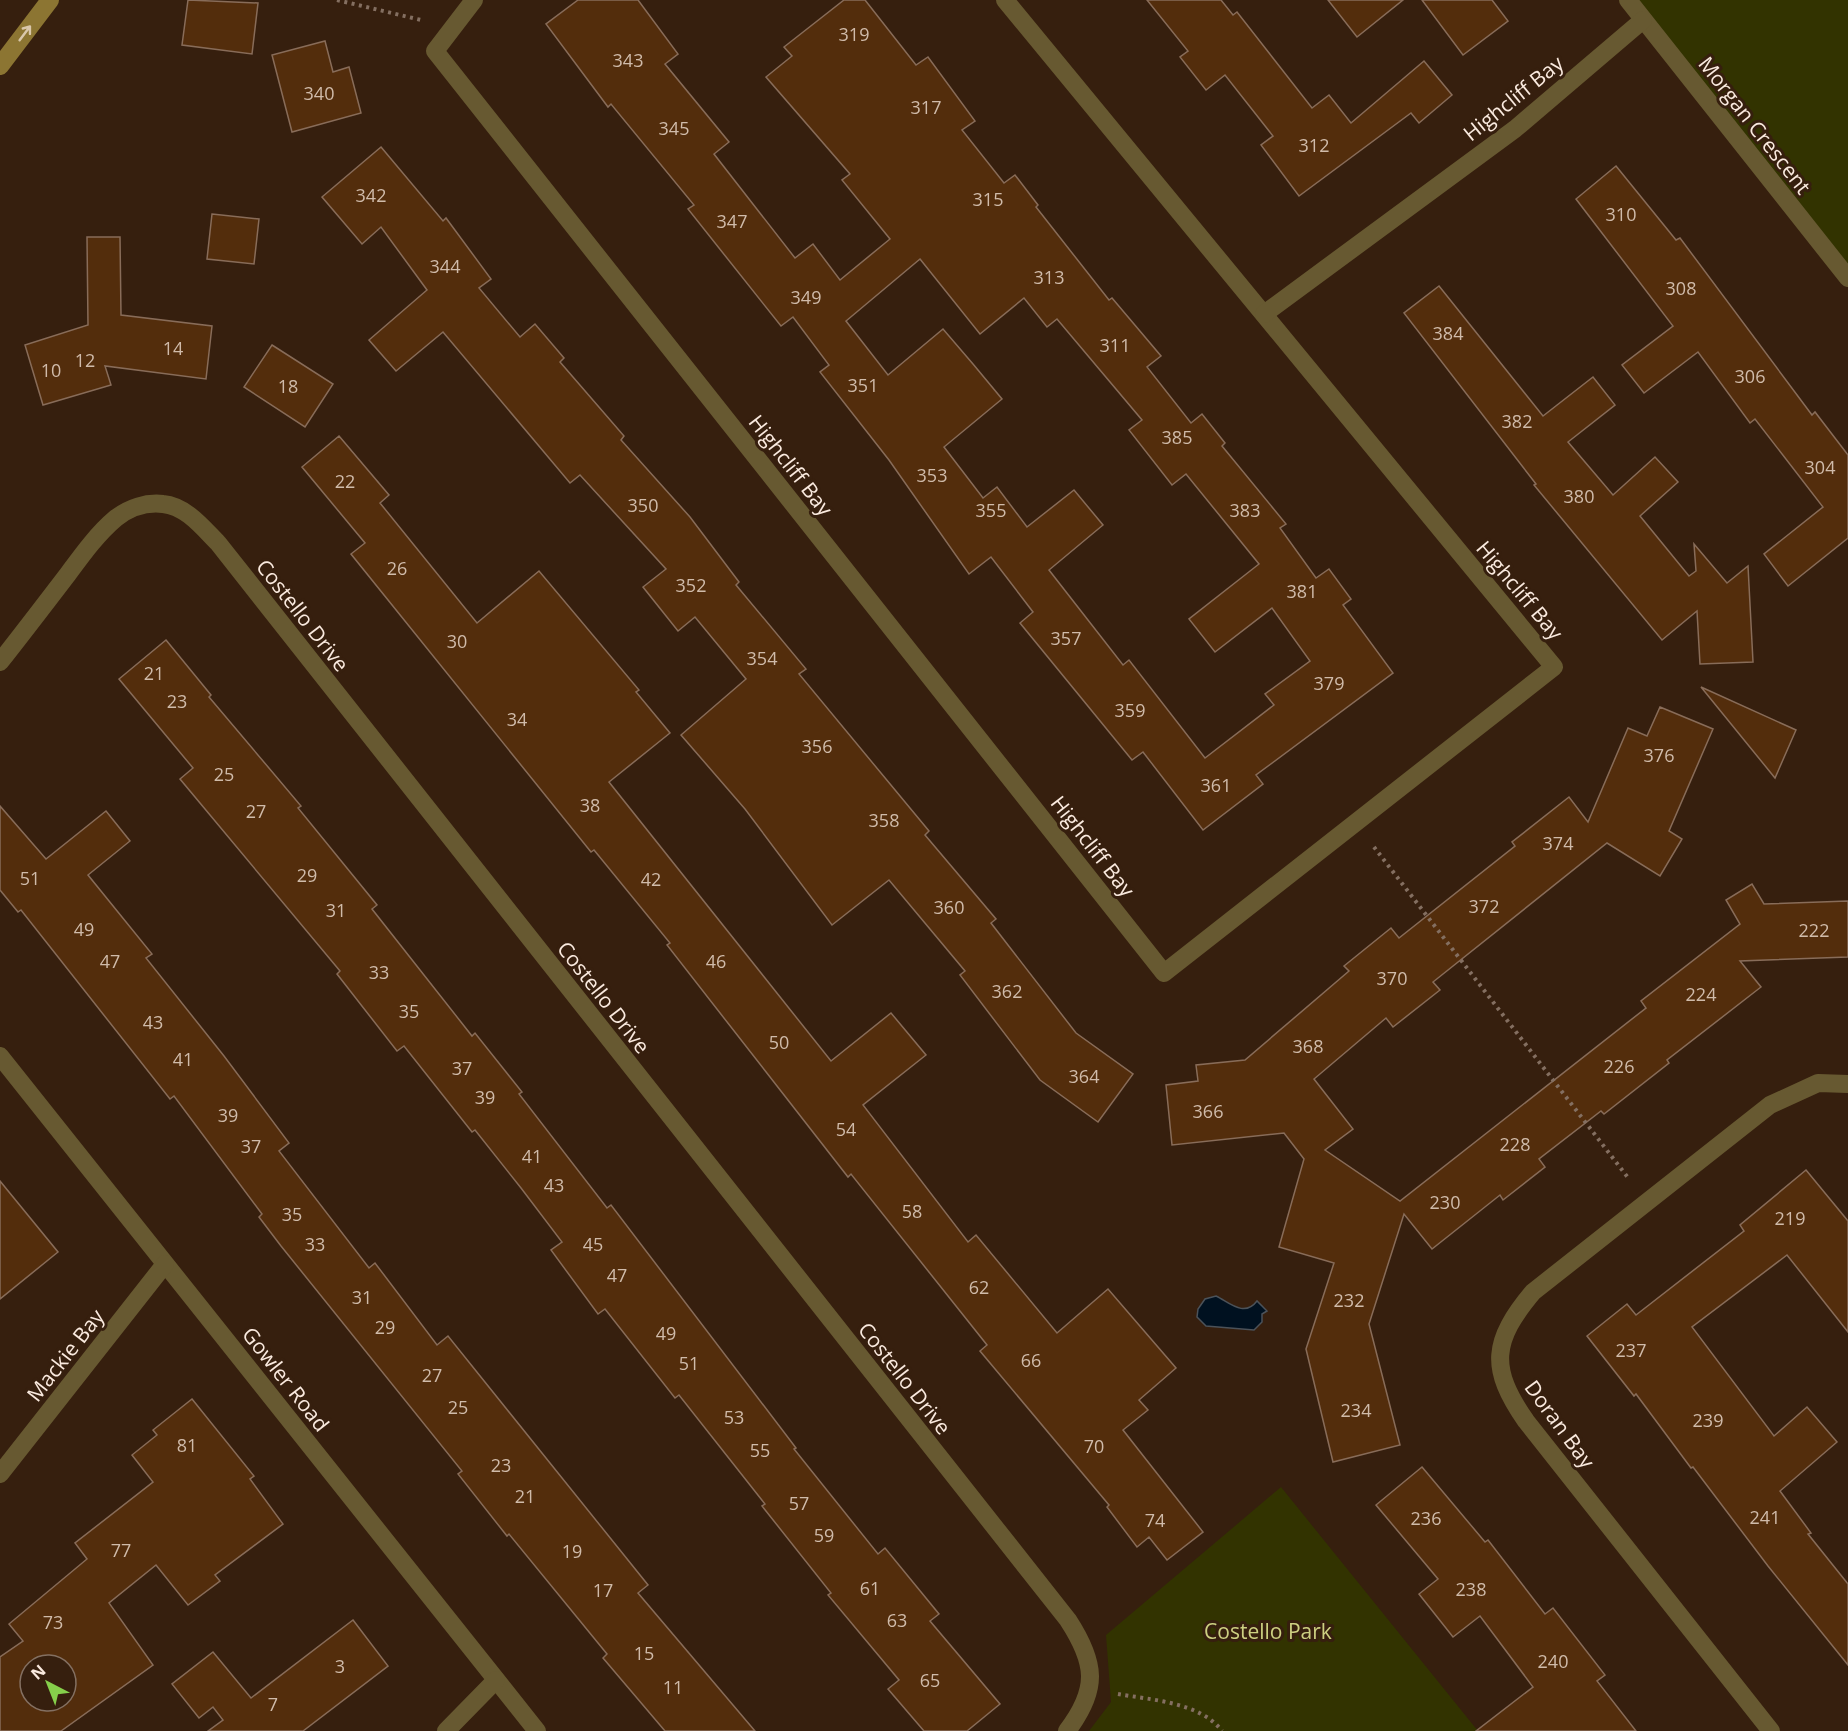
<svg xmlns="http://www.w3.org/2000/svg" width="1848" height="1731" font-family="'Open Sans',sans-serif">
<rect width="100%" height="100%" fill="#361f0e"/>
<g fill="#323300">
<path d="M 1628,0 L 1848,0 L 1848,278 Z"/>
<path d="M 1281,1487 L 1478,1731 L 1089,1731 L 1111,1702 L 1106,1635 Z"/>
</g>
<path fill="#001120" stroke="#4b5259" stroke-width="1.5" d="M 1216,1296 C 1229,1302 1244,1318 1257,1301 L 1267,1311 L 1262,1314 L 1262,1322 L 1254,1330 L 1206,1326 L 1197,1317 L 1198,1309 L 1205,1299 Z"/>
<g fill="#532d0c" stroke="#886c59" stroke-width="1.5" fill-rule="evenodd">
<path d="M 188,0 L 258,3 L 252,54 L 182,45 Z"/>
<path d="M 578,0 L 638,0 L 678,54 L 665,64 L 729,142 L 714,154 L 795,258 L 813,244 L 840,280 L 890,239 L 842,180 L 850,174 L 766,77 L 792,56 L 784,47 L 844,0 L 865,0 L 916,65 L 928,57 L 975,121 L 962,130 L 1004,183 L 1015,175 L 1038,205 L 1036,207 L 1109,300 L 1112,298 L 1161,356 L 1147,367 L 1191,423 L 1202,414 L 1225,443 L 1222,446 L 1286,524 L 1280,528 L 1316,578 L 1329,569 L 1351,599 L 1343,605 L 1393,673 L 1256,775 L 1263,784 L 1203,830 L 1143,752 L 1132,760 L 1020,623 L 1033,612 L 991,557 L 969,574 L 889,460 L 820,372 L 829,365 L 793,317 L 781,326 L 688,209 L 694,205 L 611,104 L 608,107 L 546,24 ZM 920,259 L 980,334 L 1024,298 L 1047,327 L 1057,319 L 1142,420 L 1129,430 L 1172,485 L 1186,474 L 1259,564 L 1189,619 L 1215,652 L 1272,608 L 1310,661 L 1265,694 L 1274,705 L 1205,758 L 1129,660 L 1123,665 L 1049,570 L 1103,525 L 1074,490 L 1027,527 L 997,487 L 983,498 L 944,447 L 1002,399 L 973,364 L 943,329 L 888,375 L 846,321 Z"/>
<path d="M 1147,0 L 1221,0 L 1233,15 L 1237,12 L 1312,108 L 1329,95 L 1351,123 L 1424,61 L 1452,95 L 1419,123 L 1411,113 L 1299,196 L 1261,145 L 1273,136 L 1225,75 L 1206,90 L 1180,57 L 1188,51 Z"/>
<path d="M 1328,0 L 1403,0 L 1357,37 Z"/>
<path d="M 1422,0 L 1492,0 L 1508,21 L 1463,55 Z"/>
<path d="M 325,41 L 333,72 L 349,67 L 361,113 L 292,132 L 272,55 Z"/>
<path d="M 381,147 L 443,221 L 446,218 L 491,279 L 479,288 L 520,337 L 535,324 L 564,358 L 560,362 L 624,436 L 621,440 L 690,517 L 739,582 L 736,585 L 806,669 L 799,674 L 929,831 L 925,835 L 996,919 L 991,923 L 1076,1033 L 1133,1074 L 1098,1122 L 1040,1080 L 960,975 L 965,971 L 889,880 L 832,925 L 745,809 L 681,735 L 746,679 L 695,617 L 678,631 L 643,587 L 666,569 L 580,475 L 570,483 L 443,332 L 396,371 L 369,340 L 427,290 L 381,227 L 362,244 L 322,197 Z"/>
<path d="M 1616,166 L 1676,240 L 1680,238 L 1812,415 L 1815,412 L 1848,455 L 1848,538 L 1788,586 L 1764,554 L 1823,507 L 1755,419 L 1750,423 L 1698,352 L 1644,393 L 1622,365 L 1673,326 L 1576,199 Z"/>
<path d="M 212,214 L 259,219 L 254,264 L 207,259 Z"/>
<path d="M 87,237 L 120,237 L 121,315 L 212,326 L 206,379 L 105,366 L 111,385 L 43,405 L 25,345 L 88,325 Z"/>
<path d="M 1439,286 L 1543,416 L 1593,377 L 1615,405 L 1568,442 L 1613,495 L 1655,457 L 1678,482 L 1640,516 L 1689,576 L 1696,571 L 1694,544 L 1727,583 L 1748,566 L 1753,662 L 1700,664 L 1697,611 L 1662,640 L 1534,485 L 1536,484 L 1404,313 Z"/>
<path d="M 272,345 L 333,384 L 305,427 L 244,387 Z"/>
<path d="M 339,436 L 389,495 L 380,503 L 477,623 L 539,571 L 639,690 L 636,692 L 670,733 L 609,782 L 831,1061 L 891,1013 L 926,1055 L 863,1105 L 968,1242 L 976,1235 L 1057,1333 L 1108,1289 L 1176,1368 L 1139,1400 L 1148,1410 L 1123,1430 L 1203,1532 L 1167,1560 L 1149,1537 L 1137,1547 L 1107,1507 L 1109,1505 L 980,1351 L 987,1345 L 851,1174 L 848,1177 L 667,945 L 670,943 L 594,850 L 591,852 L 351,554 L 365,543 L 302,467 Z"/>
<path d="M 166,640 L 211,695 L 209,697 L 301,806 L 298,808 L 377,905 L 372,909 L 472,1036 L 475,1033 L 522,1092 L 519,1094 L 607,1208 L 611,1205 L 796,1448 L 794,1449 L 878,1554 L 885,1548 L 939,1614 L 930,1621 L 1000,1704 L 967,1731 L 924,1731 L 888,1689 L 899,1680 L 828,1595 L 831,1593 L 762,1506 L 765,1504 L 679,1395 L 675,1398 L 605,1309 L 598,1314 L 551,1250 L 562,1242 L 521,1188 L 475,1130 L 472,1132 L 404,1046 L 397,1051 L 337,974 L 340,971 L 180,779 L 193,768 L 119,679 Z"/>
<path d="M 1701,687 L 1796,730 L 1775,778 Z"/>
<path d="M 1660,707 L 1713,729 L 1669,831 L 1682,839 L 1660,876 L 1607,843 L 1433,982 L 1440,990 L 1393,1027 L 1386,1018 L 1314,1079 L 1353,1129 L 1325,1150 L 1400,1201 L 1646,1008 L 1641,1001 L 1740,924 L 1726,900 L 1752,884 L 1764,904 L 1848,901 L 1848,957 L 1740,961 L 1761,987 L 1667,1060 L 1669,1063 L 1604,1114 L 1601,1111 L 1539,1159 L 1545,1167 L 1503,1200 L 1500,1195 L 1432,1249 L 1404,1214 L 1369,1324 L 1400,1445 L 1333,1462 L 1306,1349 L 1334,1263 L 1279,1247 L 1304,1159 L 1284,1133 L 1172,1145 L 1166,1085 L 1198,1081 L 1196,1065 L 1245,1060 L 1349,971 L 1344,966 L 1391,928 L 1399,938 L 1515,846 L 1512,842 L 1569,797 L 1588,822 L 1628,728 L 1647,736 Z"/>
<path d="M 0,806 L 46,859 L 106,811 L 130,841 L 88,875 L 152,954 L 146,958 L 224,1056 L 289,1143 L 279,1151 L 369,1268 L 375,1263 L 437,1345 L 448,1336 L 648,1585 L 638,1593 L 755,1731 L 665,1731 L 603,1658 L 607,1654 L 509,1534 L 507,1536 L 458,1474 L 462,1471 L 281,1246 L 259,1217 L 262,1214 L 174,1096 L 170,1099 L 21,910 L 18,912 L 0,890 Z"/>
<path d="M 1806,1170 L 1848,1221 L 1848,1332 L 1787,1255 L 1692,1327 L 1774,1436 L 1807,1407 L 1837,1442 L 1780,1491 L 1811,1533 L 1808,1534 L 1848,1584 L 1848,1665 L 1768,1566 L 1693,1467 L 1691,1468 L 1636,1394 L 1634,1396 L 1587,1336 L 1627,1304 L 1636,1315 L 1744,1231 L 1740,1225 Z"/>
<path d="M 0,1181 L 58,1252 L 0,1299 Z"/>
<path d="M 192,1399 L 254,1476 L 250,1479 L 283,1524 L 215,1575 L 220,1581 L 188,1605 L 156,1565 L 109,1603 L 153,1665 L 61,1731 L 0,1731 L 0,1657 L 23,1641 L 9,1624 L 87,1559 L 75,1543 L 153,1482 L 132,1455 L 157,1435 L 153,1430 ZM 30,1665 L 66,1665 L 66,1701 L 30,1701 Z"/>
<path d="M 1422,1467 L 1485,1542 L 1488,1540 L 1545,1614 L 1553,1608 L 1605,1675 L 1597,1681 L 1636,1731 L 1476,1731 L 1533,1687 L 1480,1616 L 1453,1637 L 1419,1594 L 1438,1579 L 1376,1505 Z"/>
<path d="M 353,1620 L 388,1666 L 303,1731 L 208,1731 L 223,1720 L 213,1707 L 199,1718 L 172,1684 L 213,1652 L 251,1698 Z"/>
</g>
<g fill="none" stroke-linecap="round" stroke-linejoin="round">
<g stroke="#846f61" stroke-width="4" stroke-dasharray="3 4.5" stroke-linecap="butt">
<path d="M 337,0 L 421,20"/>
<path d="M 1374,847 L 1629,1179"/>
<path d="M 1118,1694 C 1151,1700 1200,1702 1222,1731"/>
</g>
<g stroke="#675931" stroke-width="18">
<path d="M 474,0 L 435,51 L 1164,973 L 1554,667 L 1005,0"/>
<path d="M 1628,0 L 1848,278"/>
<path d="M 1264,314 L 1515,129 L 1643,20"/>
<path d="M 0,662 C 23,633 45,604 68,574 C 82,555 97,534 116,518 C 129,508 146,502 163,504 C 186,506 203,528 218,543 L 1068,1620 C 1096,1663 1099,1689 1067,1731"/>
<path d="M 0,1056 L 537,1731"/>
<path d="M 0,1474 L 165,1264"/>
<path d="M 446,1731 L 496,1680"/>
<path d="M 1771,1731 L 1526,1421 C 1489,1368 1492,1341 1533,1292 L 1770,1105 L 1818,1083 L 1848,1084"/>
</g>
<path stroke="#8c7532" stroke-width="18" d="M 0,66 L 50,0"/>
</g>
<defs><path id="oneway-shaft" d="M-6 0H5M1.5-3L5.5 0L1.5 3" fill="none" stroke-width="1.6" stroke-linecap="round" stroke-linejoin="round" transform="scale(1.5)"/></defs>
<use stroke="#d9c7ab" href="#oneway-shaft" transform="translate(25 33) rotate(-53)"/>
<g text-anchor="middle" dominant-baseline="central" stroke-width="6" stroke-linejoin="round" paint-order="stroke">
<g font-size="18" fill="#d0bbaa">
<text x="854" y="34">319</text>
<text x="628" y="60">343</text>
<text x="319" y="93">340</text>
<text x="926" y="107">317</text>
<text x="674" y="128">345</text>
<text x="1314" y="145">312</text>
<text x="371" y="195">342</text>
<text x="988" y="199">315</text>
<text x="1621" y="214">310</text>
<text x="732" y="221">347</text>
<text x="445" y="266">344</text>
<text x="1049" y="277">313</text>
<text x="1681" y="288">308</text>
<text x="806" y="297">349</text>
<text x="1448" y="333">384</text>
<text x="1115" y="345">311</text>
<text x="173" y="348">14</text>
<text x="85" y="360">12</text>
<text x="51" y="370">10</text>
<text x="1750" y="376">306</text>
<text x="863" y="385">351</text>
<text x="288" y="386">18</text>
<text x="1517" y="421">382</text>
<text x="1177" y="437">385</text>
<text x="1820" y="467">304</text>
<text x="932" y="475">353</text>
<text x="345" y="481">22</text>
<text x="1579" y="496">380</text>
<text x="643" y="505">350</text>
<text x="991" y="510">355</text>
<text x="1245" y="510">383</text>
<text x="397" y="568">26</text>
<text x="691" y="585">352</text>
<text x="1302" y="591">381</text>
<text x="1066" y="638">357</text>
<text x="457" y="641">30</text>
<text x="762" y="658">354</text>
<text x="154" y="673">21</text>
<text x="1329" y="683">379</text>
<text x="177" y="701">23</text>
<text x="1130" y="710">359</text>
<text x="517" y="719">34</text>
<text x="817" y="746">356</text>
<text x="1659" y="755">376</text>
<text x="224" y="774">25</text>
<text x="1216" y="785">361</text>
<text x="590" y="805">38</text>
<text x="256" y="811">27</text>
<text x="884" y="820">358</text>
<text x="1558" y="843">374</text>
<text x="307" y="875">29</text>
<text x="30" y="878">51</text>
<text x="651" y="879">42</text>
<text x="1484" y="906">372</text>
<text x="949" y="907">360</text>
<text x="336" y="910">31</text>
<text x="84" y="929">49</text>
<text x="1814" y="930">222</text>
<text x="110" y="961">47</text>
<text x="716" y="961">46</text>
<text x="379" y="972">33</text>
<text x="1392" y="978">370</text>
<text x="1007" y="991">362</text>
<text x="1701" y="994">224</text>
<text x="409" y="1011">35</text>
<text x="153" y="1022">43</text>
<text x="779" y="1042">50</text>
<text x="1308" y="1046">368</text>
<text x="183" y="1059">41</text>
<text x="1619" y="1066">226</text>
<text x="462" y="1068">37</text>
<text x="1084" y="1076">364</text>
<text x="485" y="1097">39</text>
<text x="1208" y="1111">366</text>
<text x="228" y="1115">39</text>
<text x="846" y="1129">54</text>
<text x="1515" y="1144">228</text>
<text x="251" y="1146">37</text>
<text x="532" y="1156">41</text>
<text x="554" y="1185">43</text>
<text x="1445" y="1202">230</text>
<text x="912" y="1211">58</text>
<text x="292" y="1214">35</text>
<text x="1790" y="1218">219</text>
<text x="315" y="1244">33</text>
<text x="593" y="1244">45</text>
<text x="617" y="1275">47</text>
<text x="979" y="1287">62</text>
<text x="362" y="1297">31</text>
<text x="1349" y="1300">232</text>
<text x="385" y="1327">29</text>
<text x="666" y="1333">49</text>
<text x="1631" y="1350">237</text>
<text x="1031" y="1360">66</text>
<text x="689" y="1363">51</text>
<text x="432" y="1375">27</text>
<text x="458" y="1407">25</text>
<text x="1356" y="1410">234</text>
<text x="734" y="1417">53</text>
<text x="1708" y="1420">239</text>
<text x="187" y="1445">81</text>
<text x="1094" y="1446">70</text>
<text x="760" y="1450">55</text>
<text x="501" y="1465">23</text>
<text x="525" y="1496">21</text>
<text x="799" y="1503">57</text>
<text x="1765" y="1517">241</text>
<text x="1426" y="1518">236</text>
<text x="1155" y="1520">74</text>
<text x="824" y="1535">59</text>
<text x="121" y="1550">77</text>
<text x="572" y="1551">19</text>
<text x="870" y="1588">61</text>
<text x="1471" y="1589">238</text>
<text x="603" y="1590">17</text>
<text x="897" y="1620">63</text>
<text x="53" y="1622">73</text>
<text x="644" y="1653">15</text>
<text x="1553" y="1661">240</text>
<text x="340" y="1666">3</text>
<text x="930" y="1680">65</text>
<text x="673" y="1687">11</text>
<text x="273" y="1704">7</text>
</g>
<g font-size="21" fill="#faeadf" stroke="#361f0e">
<text transform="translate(1513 98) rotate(-39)">Highcliff Bay</text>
<text transform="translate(1755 125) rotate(52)">Morgan Crescent</text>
<text transform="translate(791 465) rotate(52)">Highcliff Bay</text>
<text transform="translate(1520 590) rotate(50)">Highcliff Bay</text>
<text transform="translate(303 615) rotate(52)">Costello Drive</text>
<text transform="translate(1093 846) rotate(52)">Highcliff Bay</text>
<text transform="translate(604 997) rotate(52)">Costello Drive</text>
<text transform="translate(65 1355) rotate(-52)">Mackie Bay</text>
<text transform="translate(905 1378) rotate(52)">Costello Drive</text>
<text transform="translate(286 1379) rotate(52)">Gowler Road</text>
<text transform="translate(1560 1424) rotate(54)">Doran Bay</text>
</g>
<g font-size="21" fill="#cdd081" stroke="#361f0e">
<text x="1268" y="1631">Costello Park</text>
</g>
</g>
<g transform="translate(48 1683) rotate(318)"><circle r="28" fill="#361f0e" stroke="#847062" stroke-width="1.5"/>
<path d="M0-4.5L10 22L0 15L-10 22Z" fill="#86cf4b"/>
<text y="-9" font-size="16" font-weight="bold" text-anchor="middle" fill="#faeadf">N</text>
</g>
</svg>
